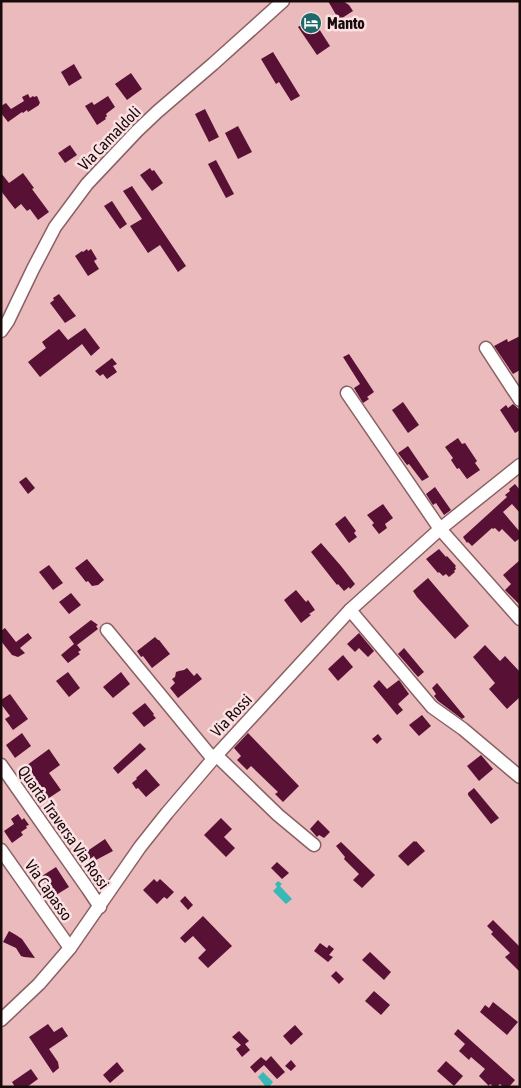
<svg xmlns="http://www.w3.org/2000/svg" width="521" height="1088" font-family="'Asap Condensed',sans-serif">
<rect width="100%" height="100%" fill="#eababd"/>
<g fill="#38b8b7">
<path d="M 278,881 L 282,884 L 280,886 L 292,899 L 286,904 L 273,891 L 277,887 L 275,884 Z"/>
<path d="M 263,1072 L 273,1082 L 269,1087 L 266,1087 L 258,1077 Z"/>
</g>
<g fill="#581135">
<path d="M 328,1 L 343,1 L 349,5 L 353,11 L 339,20 Z"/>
<path d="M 312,18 L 330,46 L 317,55 L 298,27 Z"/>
<path d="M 273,52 L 300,96 L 291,101 L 279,82 L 276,84 L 261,59 Z"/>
<path d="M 74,64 L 82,78 L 69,86 L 61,72 Z"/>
<path d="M 131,73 L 142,89 L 127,100 L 115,84 Z"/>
<path d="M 28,94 L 30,98 L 33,96 L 34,97 L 37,96 L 40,103 L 39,104 L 39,105 L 28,112 L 27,110 L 23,113 L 22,112 L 8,122 L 1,113 L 1,106 L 6,103 L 11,109 L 24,101 L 22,97 Z"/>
<path d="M 108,96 L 115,107 L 106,114 L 107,116 L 105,118 L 106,119 L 97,125 L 85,106 L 92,102 L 94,105 Z"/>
<path d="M 205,109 L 219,137 L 209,142 L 195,114 Z"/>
<path d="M 238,126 L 252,152 L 238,159 L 225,133 Z"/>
<path d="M 70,145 L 77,155 L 65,163 L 58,153 Z"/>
<path d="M 216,160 L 234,194 L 226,198 L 208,164 Z"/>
<path d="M 150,168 L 152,171 L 154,170 L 163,183 L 152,191 L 140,175 Z"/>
<path d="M 1,173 L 9,183 L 23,173 L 34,188 L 32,189 L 49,212 L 38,220 L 30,209 L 27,211 L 21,204 L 15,209 L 1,191 Z"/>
<path d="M 132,186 L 186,266 L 178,272 L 160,245 L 148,253 L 130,226 L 142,219 L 123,191 Z"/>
<path d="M 112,201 L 127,224 L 120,229 L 104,206 Z"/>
<path d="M 87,249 L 88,251 L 91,249 L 97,259 L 94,261 L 99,269 L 88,276 L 75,256 L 82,251 L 83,252 Z"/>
<path d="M 59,294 L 76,316 L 65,323 L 50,303 L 54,300 L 53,298 Z"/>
<path d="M 85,328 L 100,348 L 91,356 L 82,344 L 40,377 L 28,362 L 46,348 L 42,342 L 59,329 L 68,340 Z"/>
<path d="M 520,336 L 520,370 L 513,374 L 494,346 L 507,339 L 508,342 Z"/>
<path d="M 349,354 L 374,392 L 367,397 L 369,399 L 363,403 L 354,388 L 360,384 L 343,357 Z"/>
<path d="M 112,358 L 117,364 L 113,366 L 117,372 L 107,379 L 103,374 L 100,376 L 95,371 Z"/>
<path d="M 403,402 L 419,425 L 408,433 L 392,410 Z"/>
<path d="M 513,404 L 520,410 L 520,430 L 515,433 L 500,410 L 506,405 L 508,408 Z"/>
<path d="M 458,438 L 462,444 L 465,443 L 477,461 L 475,463 L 480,470 L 467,479 L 459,468 L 457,469 L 451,460 L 453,458 L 445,447 Z"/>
<path d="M 408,446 L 429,477 L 422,481 L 409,464 L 407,465 L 398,453 Z"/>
<path d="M 26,477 L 35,488 L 28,494 L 19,482 Z"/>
<path d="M 515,484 L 520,490 L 520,513 L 512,504 L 503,512 L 520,532 L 520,538 L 515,542 L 502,529 L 499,532 L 495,528 L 493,529 L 492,528 L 472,546 L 468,542 L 467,543 L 463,537 L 507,497 L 505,495 L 510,491 L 509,489 Z"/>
<path d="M 435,487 L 451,510 L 444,515 L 436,503 L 433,505 L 426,494 Z"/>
<path d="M 383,504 L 393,518 L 385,524 L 387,528 L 379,534 L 372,525 L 374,523 L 367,515 Z"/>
<path d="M 345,516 L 356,531 L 354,533 L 357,537 L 349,543 L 335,524 Z"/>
<path d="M 321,543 L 341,566 L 355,584 L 350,589 L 349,587 L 344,591 L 338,584 L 337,585 L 311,552 Z"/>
<path d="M 439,549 L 446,557 L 447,556 L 456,566 L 455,567 L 456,569 L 454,571 L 455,572 L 449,577 L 446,574 L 443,576 L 439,572 L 438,573 L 426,559 Z"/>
<path d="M 87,559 L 104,580 L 98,585 L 92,586 L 88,581 L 86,582 L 75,568 Z"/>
<path d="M 520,560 L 520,605 L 505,590 L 511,584 L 503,575 Z"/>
<path d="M 49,565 L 63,583 L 53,590 L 39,572 Z"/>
<path d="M 428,578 L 469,626 L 455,639 L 417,597 L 413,591 Z"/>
<path d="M 296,590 L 306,602 L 308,600 L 315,610 L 309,614 L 311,615 L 301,623 L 284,600 Z"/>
<path d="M 71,593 L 81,605 L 69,614 L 59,602 Z"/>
<path d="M 91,620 L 98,625 L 96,626 L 98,629 L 77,645 L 81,650 L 78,652 L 80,654 L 68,663 L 61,655 L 74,644 L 69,637 Z"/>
<path d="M 5,628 L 16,642 L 28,633 L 32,638 L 20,648 L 25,653 L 18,657 L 12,655 L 1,641 L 1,631 Z"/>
<path d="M 359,633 L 374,651 L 368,657 L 359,648 L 355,652 L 347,644 Z"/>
<path d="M 155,637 L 158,640 L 159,640 L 170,654 L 152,668 L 143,656 L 141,657 L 137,651 Z"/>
<path d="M 485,645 L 500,661 L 505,656 L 520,672 L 520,697 L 507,709 L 489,689 L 495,683 L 473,657 Z"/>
<path d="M 404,648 L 424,672 L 418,677 L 398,654 Z"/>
<path d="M 343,655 L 353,667 L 338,681 L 328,669 Z"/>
<path d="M 187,668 L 194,676 L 197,673 L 202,679 L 178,698 L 170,688 L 175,683 L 172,679 L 175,677 L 176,672 L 179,671 L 184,670 Z"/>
<path d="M 68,672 L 80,688 L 69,697 L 56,681 Z"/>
<path d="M 121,672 L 130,684 L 113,698 L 103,687 Z"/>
<path d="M 379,680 L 387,689 L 399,680 L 409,694 L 398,704 L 403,710 L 397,715 L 373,686 Z"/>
<path d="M 437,683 L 465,717 L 462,719 L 438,701 L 434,696 L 436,694 L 432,688 Z"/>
<path d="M 10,694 L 28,719 L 13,730 L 5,719 L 10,716 L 1,704 L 1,700 Z"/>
<path d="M 145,703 L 154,714 L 153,715 L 156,718 L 144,727 L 132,713 Z"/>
<path d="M 422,715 L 431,726 L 419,736 L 409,725 Z"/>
<path d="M 22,733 L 31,746 L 15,758 L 6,745 Z"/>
<path d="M 248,733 L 299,786 L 283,802 L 275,794 L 278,792 L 251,766 L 247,770 L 237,760 L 241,756 L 234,748 Z"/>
<path d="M 378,734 L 382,739 L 377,744 L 372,739 Z"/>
<path d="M 140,743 L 146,749 L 118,774 L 113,768 Z"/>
<path d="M 49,749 L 60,765 L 49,773 L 61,790 L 40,804 L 31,792 L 33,791 L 20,775 L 22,774 L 19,771 Z"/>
<path d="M 481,755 L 493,769 L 479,781 L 467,766 Z"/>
<path d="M 146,769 L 160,785 L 146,797 L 138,788 L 136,789 L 132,783 L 137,779 L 136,778 Z"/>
<path d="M 474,788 L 499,818 L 491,824 L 468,795 L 468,793 Z"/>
<path d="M 18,814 L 22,820 L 24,818 L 29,825 L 26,826 L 27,828 L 21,832 L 23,835 L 12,843 L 4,831 L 14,824 L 11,819 Z"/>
<path d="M 221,818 L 232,829 L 224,837 L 235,848 L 226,857 L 204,835 Z"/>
<path d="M 318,820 L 330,832 L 324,838 L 319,835 L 317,837 L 310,829 Z"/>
<path d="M 105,839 L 113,851 L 96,860 L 94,856 L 87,861 L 83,854 Z"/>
<path d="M 414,841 L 415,842 L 416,841 L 425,851 L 408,866 L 398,856 Z"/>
<path d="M 341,842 L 375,875 L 362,888 L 353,880 L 359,874 L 344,859 L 345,857 L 336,846 Z"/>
<path d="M 277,862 L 289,873 L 282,879 L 271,868 Z"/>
<path d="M 56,867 L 69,887 L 56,895 L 55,893 L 53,894 L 43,880 L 44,879 L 42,876 Z"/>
<path d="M 154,879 L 157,882 L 160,879 L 174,892 L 167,899 L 164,897 L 157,904 L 143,890 Z"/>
<path d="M 185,896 L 193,905 L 188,910 L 180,901 Z"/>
<path d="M 203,916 L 232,946 L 208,968 L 198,958 L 206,950 L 193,936 L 185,943 L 180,938 Z"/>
<path d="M 493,920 L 520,947 L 520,972 L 505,957 L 510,953 L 491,934 L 493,932 L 487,926 Z"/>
<path d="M 9,931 L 16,935 L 22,939 L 35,958 L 24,957 L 21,956 L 16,948 L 3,942 Z"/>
<path d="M 320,943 L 327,948 L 329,945 L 334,949 L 329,955 L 333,957 L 328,962 L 314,951 Z"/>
<path d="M 370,952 L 391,972 L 384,980 L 362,960 Z"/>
<path d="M 336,971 L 344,979 L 339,984 L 331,976 Z"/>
<path d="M 374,991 L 390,1005 L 381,1015 L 365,1001 Z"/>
<path d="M 493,1002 L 518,1022 L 507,1035 L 480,1012 L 485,1005 L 489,1008 Z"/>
<path d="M 48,1024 L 54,1032 L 62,1027 L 68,1036 L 49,1049 L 58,1062 L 59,1068 L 53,1073 L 29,1037 Z"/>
<path d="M 295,1025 L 303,1034 L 291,1045 L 283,1036 Z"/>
<path d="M 458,1029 L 515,1080 L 509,1087 L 503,1087 L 500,1084 L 497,1087 L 494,1087 L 490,1084 L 489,1086 L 479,1076 L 485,1069 L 471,1057 L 469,1060 L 459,1051 L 465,1044 L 454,1034 Z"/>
<path d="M 239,1031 L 249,1041 L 245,1044 L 250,1050 L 242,1057 L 236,1049 L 241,1045 L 232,1037 Z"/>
<path d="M 271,1056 L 285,1072 L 277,1079 L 264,1065 L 255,1073 L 250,1067 L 261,1057 L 266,1061 Z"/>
<path d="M 291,1060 L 296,1066 L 291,1071 L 285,1066 Z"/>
<path d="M 446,1061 L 463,1076 L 454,1086 L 437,1071 Z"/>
<path d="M 117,1062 L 124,1071 L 110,1083 L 103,1075 Z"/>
<path d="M 31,1069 L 38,1079 L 27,1087 L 15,1087 L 12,1082 Z"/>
</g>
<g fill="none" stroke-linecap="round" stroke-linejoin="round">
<g stroke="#8b6063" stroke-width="15">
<g id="minor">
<path d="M 1,331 L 8,321 L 33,269 L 55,227 L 87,184 L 137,131 L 157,112 L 213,64 L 283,1"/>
<path d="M 486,348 L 520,400"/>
<path d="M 347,393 L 440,529 L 520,619"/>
<path d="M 350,610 L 432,707 L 463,729 L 520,777"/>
<path d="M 107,630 L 213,759"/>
<path d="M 216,755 L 278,815 L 314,845"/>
<path d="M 1,765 L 88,889 L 100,907"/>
<path d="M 1,850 L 70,948"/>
<path d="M 1,1020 L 39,984 L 70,948 L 140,847 L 167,813 L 213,759 L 350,610 L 440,529 L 520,465"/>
</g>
</g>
<use href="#minor" stroke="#fff" stroke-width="12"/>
</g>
<defs>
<g id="hotel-disc" transform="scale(1.125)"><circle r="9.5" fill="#1e6a6a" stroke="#fbe1e3"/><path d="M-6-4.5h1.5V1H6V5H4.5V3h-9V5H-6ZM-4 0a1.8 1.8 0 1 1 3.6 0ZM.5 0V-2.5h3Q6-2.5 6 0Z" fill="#fff"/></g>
</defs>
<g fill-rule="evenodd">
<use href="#hotel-disc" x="311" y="23"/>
</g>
<g text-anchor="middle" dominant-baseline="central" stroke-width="5" stroke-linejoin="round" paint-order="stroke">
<g font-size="16" font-weight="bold" fill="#190a0b" stroke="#fbe1e3" text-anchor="start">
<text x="327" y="23">Manto</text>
</g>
<g font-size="16" fill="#190a0b" stroke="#fbe1e3">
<text transform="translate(109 138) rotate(-46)">Via Camaldoli</text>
<text transform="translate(231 715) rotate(-47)">Via Rossi</text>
<text transform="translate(64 827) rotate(55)">Quarta Traversa Via Rossi</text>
<text transform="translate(49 890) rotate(55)">Via Capasso</text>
</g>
</g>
<rect width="521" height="1088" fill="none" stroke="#190a0b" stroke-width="5"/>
</svg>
